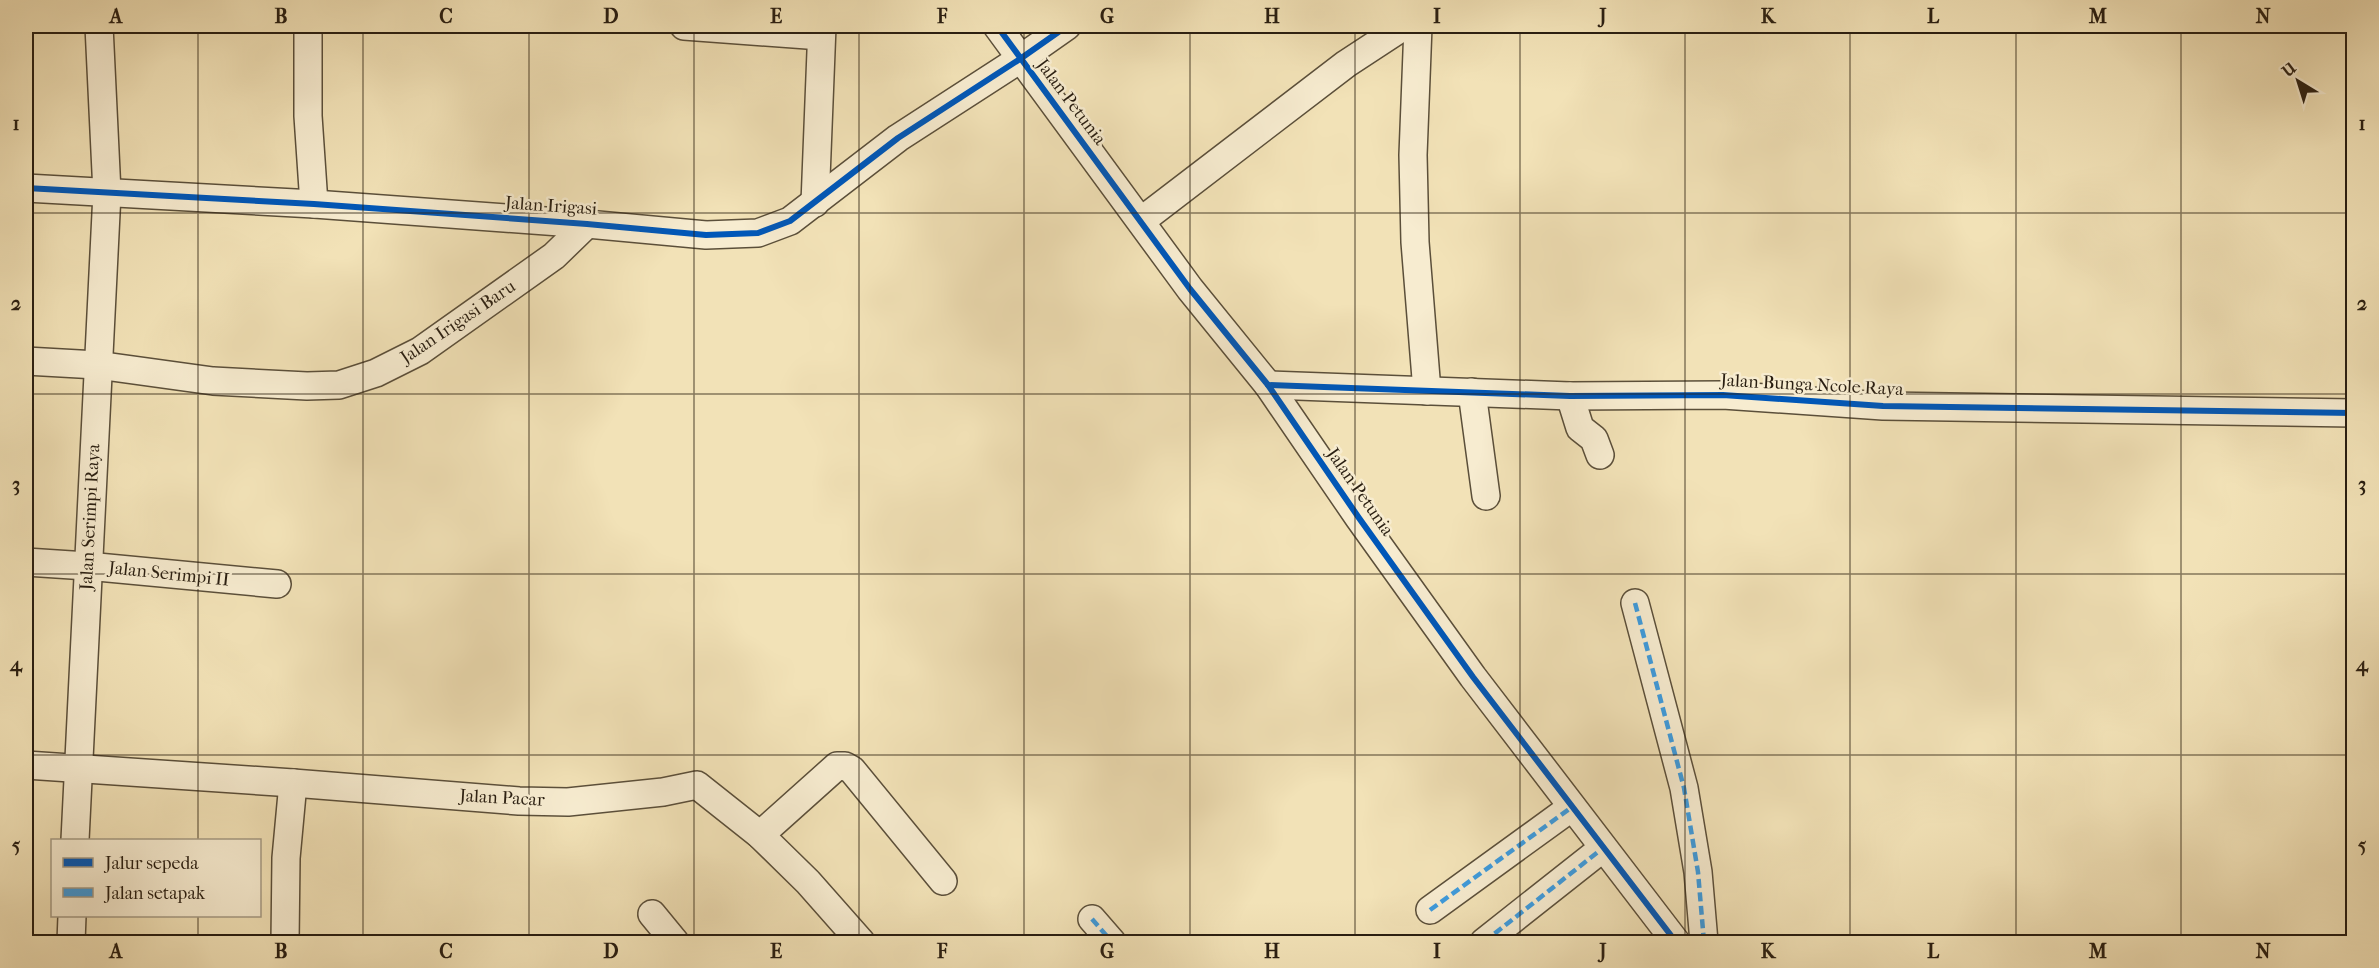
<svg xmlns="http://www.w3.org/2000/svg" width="2379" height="968" font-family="'IM FELL French Canon',serif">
<rect width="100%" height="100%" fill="#f2e2b7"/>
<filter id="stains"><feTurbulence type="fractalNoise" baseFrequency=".00333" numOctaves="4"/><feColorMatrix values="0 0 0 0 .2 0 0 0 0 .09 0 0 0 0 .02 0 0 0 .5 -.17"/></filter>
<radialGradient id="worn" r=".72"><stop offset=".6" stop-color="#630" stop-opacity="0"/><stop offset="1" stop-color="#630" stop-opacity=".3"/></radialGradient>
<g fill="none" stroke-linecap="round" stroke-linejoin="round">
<g stroke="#5b4f3a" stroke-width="30">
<g id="minor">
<path d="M 308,26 L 308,116 L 314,204"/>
<path d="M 684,26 L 821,36"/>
<path d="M 997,26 L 1190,289 L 1268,385 L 1359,518 L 1473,677 L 1676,942"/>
<path d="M 1418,26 L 1413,155 L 1415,242 L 1427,391"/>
<path d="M 26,188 L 314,204 L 587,224 L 706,235 L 758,233 L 790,221 L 898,138 L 1020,59 L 1067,26"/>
<path d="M 815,203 L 822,26"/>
<path d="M 1141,221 L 1346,64 L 1404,26"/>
<path d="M 26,361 L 97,365 L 213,381 L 307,386 L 339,385 L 376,373 L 420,351 L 554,256 L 587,224"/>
<path d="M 1268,385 L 1570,396 L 1723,395 L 1883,406 L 2354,413"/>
<path d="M 1472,392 L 1486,496"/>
<path d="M 1570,396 L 1580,428 L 1594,439 L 1600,455"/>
<path d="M 26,562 L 87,566 L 277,584"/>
<path d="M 1635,603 L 1684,788 L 1698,872 L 1704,942"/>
<path d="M 26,765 L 293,783 L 519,801 L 568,802 L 663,792 L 697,785 L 760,835 L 808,882 L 861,942"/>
<path d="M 760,835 L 837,766 L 845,766 L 852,770 L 943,881"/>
<path d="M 75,840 L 107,193 L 99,26"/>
<path d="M 1430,910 L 1572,807"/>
<path d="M 652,914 L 675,942"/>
<path d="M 1092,919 L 1112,942"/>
<path d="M 71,942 L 72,916"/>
<path d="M 285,942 L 286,858 L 293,783"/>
<path d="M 1484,942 L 1603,848"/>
</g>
</g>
<use href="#minor" stroke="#f7ecd0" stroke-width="27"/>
<g stroke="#3d9bde" stroke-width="4.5" stroke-dasharray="9 4.5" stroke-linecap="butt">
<path d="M 1635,603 L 1684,788 L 1698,872 L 1704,942"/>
<path d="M 1430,910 L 1572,807"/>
<path d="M 1092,919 L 1112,942"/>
<path d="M 1484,942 L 1603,848"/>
</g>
<g stroke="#f7ecd0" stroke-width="10">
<g id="cycleway">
<path d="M 997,26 L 1190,289 L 1268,385 L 1359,518 L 1473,677 L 1676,942"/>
<path d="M 26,188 L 314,204 L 587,224 L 706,235 L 758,233 L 790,221 L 898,138 L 1020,59 L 1067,26"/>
<path d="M 1268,385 L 1570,396 L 1723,395 L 1883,406 L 2354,413"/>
</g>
</g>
<use href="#cycleway" stroke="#0057b8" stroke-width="6"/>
</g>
<path fill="none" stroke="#291e11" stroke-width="1.5" stroke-opacity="0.55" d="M 198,26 L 198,840M 363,26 L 363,942M 529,26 L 529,942M 694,26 L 694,942M 859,26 L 859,942M 1024,26 L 1024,942M 1190,26 L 1190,942M 1355,26 L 1355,942M 1520,26 L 1520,942M 1685,26 L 1685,942M 1850,26 L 1850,942M 2016,26 L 2016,942M 2181,26 L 2181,942M 26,213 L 2354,213M 26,394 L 2354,394M 26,574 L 2354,574M 26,755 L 2354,755M 198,916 L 198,942"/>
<g text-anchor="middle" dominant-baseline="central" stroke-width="5" stroke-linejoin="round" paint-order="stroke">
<g font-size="18" fill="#291e11" stroke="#f7ecd0">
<text transform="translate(1071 102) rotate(53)">Jalan Petunia</text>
<text transform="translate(551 206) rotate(4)">Jalan Irigasi</text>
<text transform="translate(458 322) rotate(-34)">Jalan Irigasi Baru</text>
<text transform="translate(1812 385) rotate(3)">Jalan Bunga Ncole Raya</text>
<text transform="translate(1360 492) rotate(55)">Jalan Petunia</text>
<text transform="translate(90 517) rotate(-87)">Jalan Serimpi Raya</text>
<text transform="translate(169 574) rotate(6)">Jalan Serimpi II</text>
<text transform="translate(502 798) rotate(3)">Jalan Pacar</text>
</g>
</g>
<rect width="2379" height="968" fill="none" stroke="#f2e2b7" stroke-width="66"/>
<rect x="51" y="839" width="210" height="78" fill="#f7ecd0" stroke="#a59a84" stroke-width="1.5"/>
<rect x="63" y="858" width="30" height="9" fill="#0057b8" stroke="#a59a84" stroke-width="1.5"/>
<text x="105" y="869" font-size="18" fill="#291e11">Jalur sepeda</text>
<rect x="63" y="888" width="30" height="9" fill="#3d9bde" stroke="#a59a84" stroke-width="1.5"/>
<text x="105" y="899" font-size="18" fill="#291e11">Jalan setapak</text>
<g transform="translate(2298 81) rotate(322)" stroke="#f7ecd0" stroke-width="4.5" paint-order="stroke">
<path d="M0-4.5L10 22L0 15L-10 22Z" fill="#291e11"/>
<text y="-9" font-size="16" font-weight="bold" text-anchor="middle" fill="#291e11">U</text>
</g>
<rect x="33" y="33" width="2313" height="902" fill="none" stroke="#291e11" stroke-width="2"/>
<g font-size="20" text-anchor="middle" font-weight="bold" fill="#291e11">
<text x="116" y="23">A</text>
<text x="281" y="23">B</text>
<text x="446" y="23">C</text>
<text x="611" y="23">D</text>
<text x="776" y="23">E</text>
<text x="942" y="23">F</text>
<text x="1107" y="23">G</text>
<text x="1272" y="23">H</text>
<text x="1437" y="23">I</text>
<text x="1603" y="23">J</text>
<text x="1768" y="23">K</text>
<text x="1933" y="23">L</text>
<text x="2098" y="23">M</text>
<text x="2263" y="23">N</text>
<text x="16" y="130">1</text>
<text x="2362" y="130">1</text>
<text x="16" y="310">2</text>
<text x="2362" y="310">2</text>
<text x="16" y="491">3</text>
<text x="2362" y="491">3</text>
<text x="16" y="671">4</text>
<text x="2362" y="671">4</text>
<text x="16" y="852">5</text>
<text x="2362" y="852">5</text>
<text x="116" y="958">A</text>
<text x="281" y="958">B</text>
<text x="446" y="958">C</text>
<text x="611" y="958">D</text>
<text x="776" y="958">E</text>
<text x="942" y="958">F</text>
<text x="1107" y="958">G</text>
<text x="1272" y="958">H</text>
<text x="1437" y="958">I</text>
<text x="1603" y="958">J</text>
<text x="1768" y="958">K</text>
<text x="1933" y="958">L</text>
<text x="2098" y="958">M</text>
<text x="2263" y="958">N</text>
</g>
<rect width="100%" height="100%" filter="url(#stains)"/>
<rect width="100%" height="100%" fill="url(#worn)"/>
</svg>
